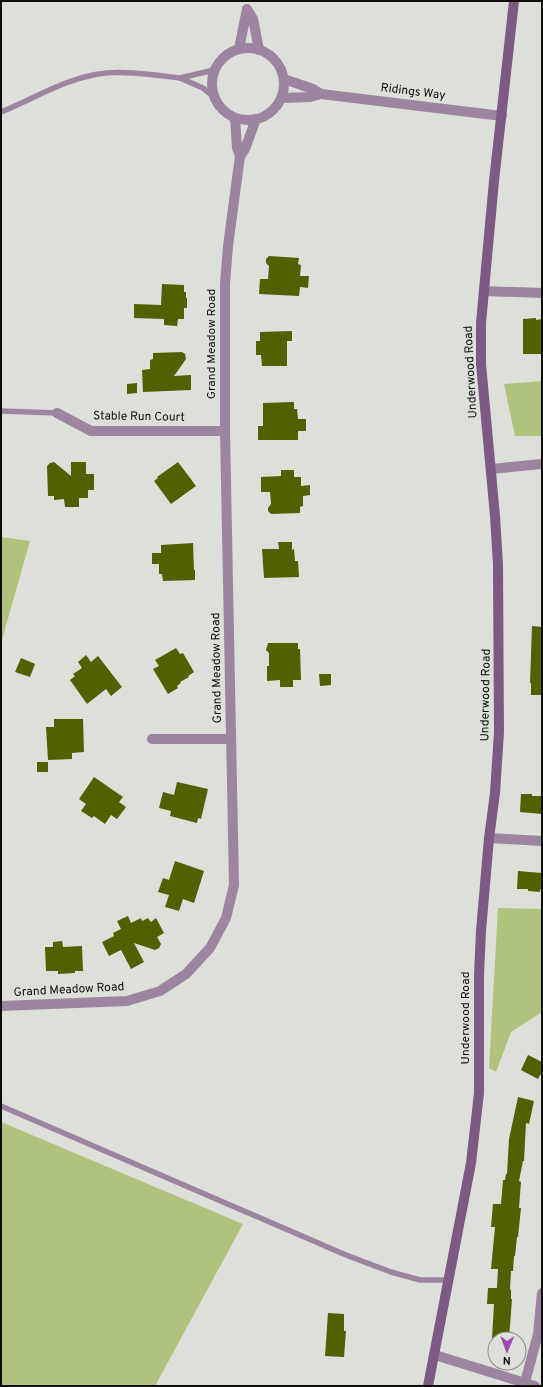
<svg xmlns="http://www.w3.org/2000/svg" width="543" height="1387" font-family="Overpass,sans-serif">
<rect width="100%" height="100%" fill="#dddfd9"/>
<g fill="#b0c37d">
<path d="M 542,381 L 542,436 L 515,436 L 504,384 Z"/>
<path d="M 1,537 L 30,541 L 1,643 Z"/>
<path d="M 498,908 L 542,909 L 542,1012 L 511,1032 L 496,1072 L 489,1068 Z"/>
<path d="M 1,1122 L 243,1224 L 155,1386 L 1,1386 Z"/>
</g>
<g fill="#4f6100">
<path d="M 269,256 L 299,258 L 298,264 L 301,265 L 300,276 L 309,276 L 308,288 L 300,287 L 299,296 L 259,294 L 260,279 L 268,279 L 269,266 L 266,263 L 266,259 Z"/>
<path d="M 162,284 L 184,285 L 184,292 L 186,292 L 186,298 L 187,298 L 187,308 L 184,308 L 184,319 L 178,319 L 177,326 L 164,325 L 164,319 L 134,318 L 134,304 L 161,305 Z"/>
<path d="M 536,318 L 536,320 L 542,319 L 542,354 L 523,354 L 523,319 Z"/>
<path d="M 292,331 L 292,341 L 287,341 L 287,366 L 262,366 L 261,355 L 256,355 L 256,341 L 260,341 L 260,332 Z"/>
<path d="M 182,352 L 185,354 L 186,359 L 174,376 L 191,375 L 191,390 L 143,392 L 142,370 L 150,369 L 150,360 L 153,359 L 153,353 Z"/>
<path d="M 137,383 L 137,393 L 127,394 L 127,384 Z"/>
<path d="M 294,402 L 294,409 L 297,409 L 298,419 L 306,419 L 306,431 L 298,431 L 298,440 L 258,440 L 258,426 L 263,426 L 263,403 Z"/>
<path d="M 54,462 L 71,476 L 71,462 L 86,462 L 86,474 L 94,474 L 94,490 L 88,490 L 88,498 L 79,498 L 79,507 L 65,507 L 64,499 L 54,500 L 54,496 L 48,496 L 47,466 L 50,463 Z"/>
<path d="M 178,462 L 196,486 L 171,504 L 154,481 L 158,478 L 157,477 Z"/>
<path d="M 281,470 L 294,470 L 294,477 L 301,477 L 301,486 L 310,485 L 310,495 L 303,496 L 303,506 L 300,507 L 300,513 L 271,514 L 268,511 L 268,508 L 271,504 L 270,492 L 261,492 L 261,477 L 281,476 Z"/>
<path d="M 278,542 L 292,542 L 292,550 L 294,549 L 295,561 L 298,561 L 299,577 L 264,578 L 262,549 L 279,549 Z"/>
<path d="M 193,543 L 194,570 L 195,570 L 195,580 L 163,581 L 162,574 L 159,574 L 159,564 L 152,564 L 152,553 L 161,553 L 161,545 Z"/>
<path d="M 532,626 L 542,627 L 542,695 L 531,695 L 531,683 L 530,683 Z"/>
<path d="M 268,643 L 298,643 L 298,649 L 300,649 L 301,680 L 293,680 L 293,687 L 280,687 L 280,680 L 267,681 L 267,666 L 269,666 L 269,653 L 266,650 Z"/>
<path d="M 176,648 L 180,654 L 183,653 L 194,672 L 188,676 L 189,677 L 180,682 L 181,683 L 177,686 L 178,688 L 168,694 L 153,669 L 159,666 L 155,660 Z"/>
<path d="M 86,655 L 91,662 L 98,656 L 122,687 L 111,696 L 106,689 L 87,704 L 70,680 L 75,676 L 73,674 L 82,668 L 78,662 Z"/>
<path d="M 21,658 L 35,664 L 30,677 L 15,672 Z"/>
<path d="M 319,674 L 331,674 L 331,685 L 320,686 Z"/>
<path d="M 54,719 L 83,719 L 84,752 L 72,753 L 72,759 L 48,760 L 46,727 L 54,727 Z"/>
<rect x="37" y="762" width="11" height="10"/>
<path d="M 94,777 L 123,797 L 119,802 L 126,807 L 117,819 L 111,815 L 105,824 L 94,816 L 92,818 L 81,811 L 86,804 L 79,799 Z"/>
<path d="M 177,782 L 208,789 L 201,819 L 198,818 L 197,823 L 170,816 L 171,811 L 159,808 L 163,792 L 174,795 Z"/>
<path d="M 521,794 L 532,794 L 532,796 L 542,796 L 542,814 L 520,812 Z"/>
<path d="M 175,861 L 204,871 L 194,903 L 183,899 L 179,911 L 165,907 L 169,895 L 158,892 L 163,878 L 169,880 Z"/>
<path d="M 518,871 L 542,873 L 542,890 L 540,889 L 540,892 L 528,891 L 528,889 L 517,889 Z"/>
<path d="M 128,916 L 131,923 L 141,918 L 142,921 L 148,918 L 151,922 L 156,918 L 164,933 L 157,937 L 161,944 L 159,948 L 155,950 L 134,943 L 144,962 L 131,969 L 121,950 L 109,956 L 102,942 L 114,936 L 113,933 L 121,929 L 117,921 Z"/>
<path d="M 62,941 L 63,947 L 82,946 L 83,971 L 75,971 L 75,973 L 58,974 L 58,971 L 46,971 L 45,947 L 53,947 L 53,942 Z"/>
<path d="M 528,1055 L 542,1062 L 542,1072 L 538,1079 L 521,1070 Z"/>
<path d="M 518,1097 L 534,1101 L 529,1124 L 526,1123 L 524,1161 L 523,1161 L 519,1181 L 521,1182 L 519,1208 L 521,1208 L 518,1237 L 517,1237 L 515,1256 L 514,1256 L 513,1271 L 511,1271 L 510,1289 L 511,1290 L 511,1299 L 512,1299 L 509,1339 L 492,1339 L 494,1304 L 487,1304 L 488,1288 L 497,1288 L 498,1269 L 491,1269 L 495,1227 L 491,1227 L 493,1204 L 501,1204 L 503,1180 L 505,1180 L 506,1174 L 507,1174 L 509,1139 Z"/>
<path d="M 328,1313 L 344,1314 L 344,1331 L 346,1331 L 344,1357 L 325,1356 Z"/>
</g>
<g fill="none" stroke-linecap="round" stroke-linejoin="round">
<g stroke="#9d85a1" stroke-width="5.5">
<path d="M 213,96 L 203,88 L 180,78 L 214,70"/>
<path d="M 1,112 C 33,99 63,80 98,74 C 123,70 154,75 180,78"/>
<path d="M 1,411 L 57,413"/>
<path d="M 1,1106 L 346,1255 L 391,1272 L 420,1280 L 448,1280"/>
</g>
<g stroke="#9d85a1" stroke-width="10">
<circle cx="248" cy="84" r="36"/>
<path d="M 239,49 L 247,9 L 253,19 L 259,50"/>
<path d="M 321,94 L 502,116"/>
<path d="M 282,98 L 310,97 L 321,94 L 313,89 L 284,79"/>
<path d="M 235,118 L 237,148 L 240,156 L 245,149 L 256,119"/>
<path d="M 484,291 L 542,293"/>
<path d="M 57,413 L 91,431 L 225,431"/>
<path d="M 491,469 L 542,464"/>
<path d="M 152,739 L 231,739"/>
<path d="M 489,838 L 542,841"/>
<path d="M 1,1006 L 127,1001 L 160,991 L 186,974 L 210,948 L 226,918 L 234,885 L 225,431 L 225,284 L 228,246 L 240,156"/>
<path d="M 435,1355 L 535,1386"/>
<path d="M 524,1386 L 538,1334 L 542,1293"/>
</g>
<path stroke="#7d5a83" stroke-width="10" d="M 428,1386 L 471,1163 L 479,1093 L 479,975 L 481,931 L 489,838 L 495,793 L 499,732 L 498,565 L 495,516 L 481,364 L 481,323 L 494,181 L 514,1"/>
</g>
<g text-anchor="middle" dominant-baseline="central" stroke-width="4" stroke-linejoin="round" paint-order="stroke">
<g font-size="12" fill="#0d0d0b" stroke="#dddfd9">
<text transform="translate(413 92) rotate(7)">Ridings Way</text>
<text transform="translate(212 344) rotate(-90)">Grand Meadow Road</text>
<text transform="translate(471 372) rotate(-93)">Underwood Road</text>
<text transform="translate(139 417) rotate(1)">Stable Run Court</text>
<text transform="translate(217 668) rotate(-91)">Grand Meadow Road</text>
<text transform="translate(486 695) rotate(-89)">Underwood Road</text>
<text transform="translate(69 990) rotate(-3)">Grand Meadow Road</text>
<text transform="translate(466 1018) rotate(-90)">Underwood Road</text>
</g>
</g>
<rect width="543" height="1387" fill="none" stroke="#0d0d0b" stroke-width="4"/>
<g transform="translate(507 1351) rotate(181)"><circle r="19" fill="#dddfd9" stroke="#8a8b87"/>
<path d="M0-3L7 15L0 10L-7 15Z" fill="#a146b1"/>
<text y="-6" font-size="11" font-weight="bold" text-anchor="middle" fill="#0d0d0b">N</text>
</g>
</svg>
